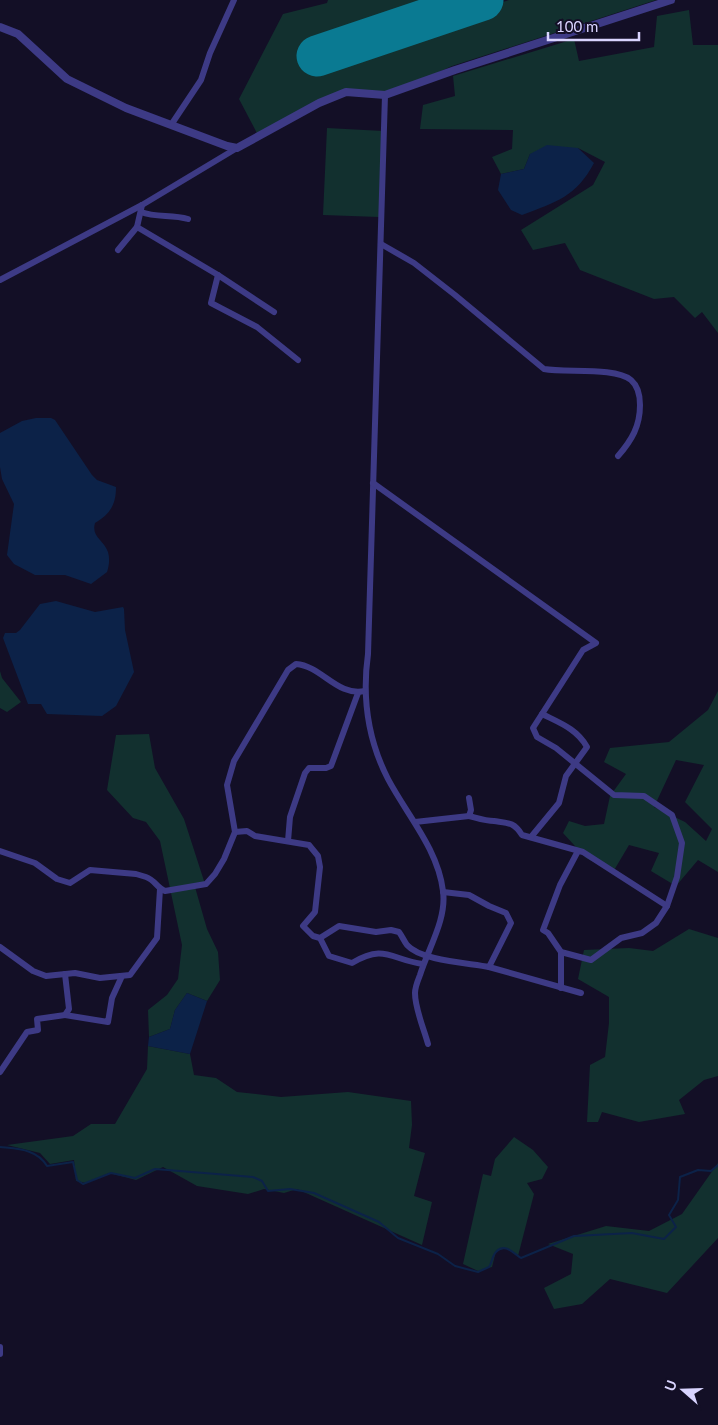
<svg xmlns="http://www.w3.org/2000/svg" width="718" height="1425" font-family="Lato,sans-serif">
<rect width="100%" height="100%" fill="#130f26"/>
<g fill="#12302f" fill-rule="evenodd">
<path d="M 328,0 L 455,0 L 455,2 L 350,37 L 343,31 L 312,41 L 322,72 L 353,61 L 355,52 L 460,16 L 463,25 L 494,14 L 500,3 L 509,0 L 656,0 L 452,66 L 387,96 L 339,94 L 259,137 L 239,99 L 283,14 L 327,3 Z"/>
<path d="M 689,10 L 693,45 L 718,45 L 718,333 L 702,312 L 695,318 L 674,297 L 654,299 L 580,270 L 565,243 L 533,250 L 521,230 L 593,185 L 605,162 L 578,148 L 530,154 L 524,169 L 501,174 L 492,157 L 512,149 L 513,130 L 420,129 L 423,105 L 455,96 L 453,76 L 574,39 L 579,61 L 654,47 L 657,16 Z"/>
<path d="M 327,128 L 383,131 L 379,217 L 323,215 Z"/>
<path d="M 0,671 L 2,678 L 21,702 L 7,712 L 0,708 Z"/>
<path d="M 718,691 L 718,872 L 698,860 L 676,886 L 651,871 L 659,853 L 629,845 L 613,872 L 586,858 L 563,833 L 569,821 L 585,826 L 604,824 L 610,796 L 626,774 L 604,762 L 610,748 L 669,742 L 708,710 ZM 676,760 L 704,765 L 685,802 L 712,829 L 706,841 L 685,822 L 654,807 Z"/>
<path d="M 149,734 L 155,768 L 184,819 L 205,884 L 195,887 L 207,929 L 218,952 L 220,980 L 207,1001 L 187,993 L 175,1010 L 170,1029 L 149,1037 L 148,1010 L 167,995 L 178,979 L 182,945 L 160,841 L 146,822 L 133,818 L 107,790 L 116,735 Z"/>
<path d="M 689,929 L 718,938 L 718,1076 L 704,1080 L 679,1100 L 685,1114 L 639,1122 L 602,1112 L 598,1122 L 587,1122 L 590,1065 L 605,1057 L 609,1023 L 609,997 L 578,979 L 584,950 L 629,948 L 653,951 Z"/>
<path d="M 148,1046 L 190,1054 L 194,1075 L 216,1078 L 237,1092 L 256,1094 L 281,1097 L 348,1092 L 411,1101 L 412,1125 L 409,1148 L 425,1153 L 414,1196 L 432,1202 L 422,1245 L 297,1189 L 284,1193 L 264,1189 L 248,1194 L 197,1186 L 163,1167 L 136,1180 L 109,1173 L 86,1183 L 76,1181 L 74,1160 L 50,1164 L 40,1153 L 7,1145 L 73,1136 L 91,1124 L 115,1124 L 147,1069 Z"/>
<path d="M 514,1137 L 533,1150 L 548,1167 L 542,1179 L 527,1183 L 534,1194 L 518,1256 L 507,1248 L 496,1251 L 492,1267 L 478,1271 L 463,1264 L 483,1174 L 491,1176 L 495,1159 Z"/>
<path d="M 718,1163 L 718,1238 L 667,1293 L 610,1279 L 582,1304 L 554,1309 L 544,1288 L 571,1274 L 573,1254 L 548,1244 L 606,1226 L 649,1231 L 682,1214 Z"/>
</g>
<g fill="#0c2248">
<path d="M 547,145 L 578,148 L 594,163 C 576,197 556,202 522,215 L 511,210 L 498,190 L 501,174 L 524,169 L 530,154 Z"/>
<path d="M 36,418 L 51,418 L 55,420 L 92,475 L 97,480 L 116,487 C 116,505 110,514 95,523 C 91,537 104,540 108,552 C 110,559 109,566 107,572 L 91,584 L 65,575 L 35,575 L 14,564 L 7,555 L 14,504 L 2,479 L 0,467 L 0,433 L 22,421 Z"/>
<path d="M 56,601 L 95,612 L 123,607 L 124,609 L 125,630 L 134,672 L 116,706 L 102,716 L 47,714 L 41,704 L 28,704 L 3,638 L 5,633 L 16,633 L 20,630 L 40,604 Z"/>
<path d="M 187,993 L 207,1001 L 190,1054 L 148,1046 L 149,1037 L 170,1029 L 175,1010 Z"/>
</g>
<g fill="none" stroke-linecap="round" stroke-linejoin="round">
<path stroke="#0c2248" stroke-width="2" d="M 0,1147 C 18,1149 37,1149 47,1166 L 73,1162 L 77,1180 L 83,1184 L 111,1173 L 135,1178 L 155,1169 L 253,1177 L 262,1181 L 268,1191 L 290,1189 L 314,1193 L 379,1222 L 398,1238 L 438,1254 L 455,1266 L 478,1272 L 489,1267 C 492,1263 492,1256 496,1252 C 505,1242 514,1254 521,1258 L 574,1236 L 632,1233 L 664,1239 L 676,1227 L 669,1215 L 678,1200 L 680,1177 L 698,1170 L 711,1171 L 718,1165"/>
<path stroke="#0a7a92" stroke-width="41" d="M 317,56 L 483,0"/>
<g stroke="#3d3a85" stroke-width="6">
<path d="M 385,95 L 368,654 C 362,697 368,740 388,779 C 407,815 438,849 443,891 C 447,919 428,949 420,975 C 418,980 415,987 415,993 C 415,1009 424,1029 428,1044"/>
<path d="M 171,125 L 201,80 L 210,53 L 234,0"/>
<path d="M 142,205 L 137,227 L 218,275 L 274,312"/>
<path d="M 141,212 C 156,218 172,214 188,219"/>
<path d="M 381,244 L 414,263 L 455,295 L 544,369 C 566,373 615,367 631,380 C 638,386 640,396 640,405 C 640,426 632,440 618,456"/>
<path d="M 118,250 L 137,227"/>
<path d="M 218,275 L 211,303 L 257,327 L 298,360"/>
<path d="M 0,280 L 142,205 L 237,148"/>
<path d="M 373,483 L 596,643 L 583,650 L 533,728 L 537,737 L 556,748 L 614,795 L 644,796 L 672,815 L 682,843 L 677,877 L 667,906 L 656,923 L 642,933 L 621,938 L 591,960 L 561,952 L 548,933 L 543,930 L 560,885 L 578,851"/>
<path d="M 469,816 C 477,818 486,821 494,821 C 508,823 514,822 522,835 L 583,852 L 667,906"/>
<path d="M 415,822 L 469,816 L 471,810 L 469,798"/>
<path d="M 235,832 L 247,831 L 255,836 L 309,845 L 318,856 L 320,867 L 315,912 L 303,926 L 313,936 L 320,938 L 339,926 L 376,932 L 391,930 L 399,932 C 402,936 404,941 407,945 C 421,961 470,963 489,967 L 511,923 L 506,913 L 489,906 L 469,895 L 443,892"/>
<path d="M 531,837 L 559,803 L 566,776 L 587,747 C 577,729 560,723 542,714"/>
<path d="M 288,841 L 290,817 L 305,773 L 309,768 L 326,768 L 331,766 L 358,693"/>
<path d="M 0,851 L 35,863 L 57,879 L 70,883 L 90,870 L 136,874 L 146,877 C 155,880 157,888 165,891 L 206,884 L 215,874 L 224,859 L 235,832 L 227,785 L 234,761 L 288,670 L 296,664 C 322,666 337,697 365,691"/>
<path d="M 320,938 L 329,956 L 352,963 C 385,943 391,960 423,964"/>
<path d="M 0,947 L 33,971 L 46,976 L 75,973 L 100,978 L 130,975 L 157,938 L 160,889"/>
<path d="M 489,967 L 581,993"/>
<path d="M 561,988 L 561,952"/>
<path d="M 65,1015 L 108,1022 L 112,998 L 122,976"/>
<path d="M 0,1072 L 27,1032 L 38,1030 L 37,1019 L 65,1015 L 69,1009 L 65,974"/>
<path d="M 0,1347 L 0,1354"/>
</g>
<path stroke="#3d3a85" stroke-width="8" d="M 0,27 L 18,34 L 67,79 L 126,108 L 227,146 L 237,148 L 319,103 L 346,92 L 385,95 L 455,70 L 671,0"/>
</g>
<g transform="translate(683 1390) rotate(290)" stroke="#130f26" stroke-width="4" paint-order="stroke">
<path d="M0-4L9 19L0 12L-9 19Z" fill="#d9d4ff"/>
<text y="-8" font-size="14" font-weight="bold" text-anchor="middle" fill="#d9d4ff">U</text>
</g>
<path d="M548 32v8h91v-8" fill="none" stroke="#d9d4ff" stroke-width="2.5"/>
<text x="556" y="32" font-size="15" fill="#d9d4ff" stroke="#130f26" stroke-width="4" paint-order="stroke">100 m</text>
</svg>
